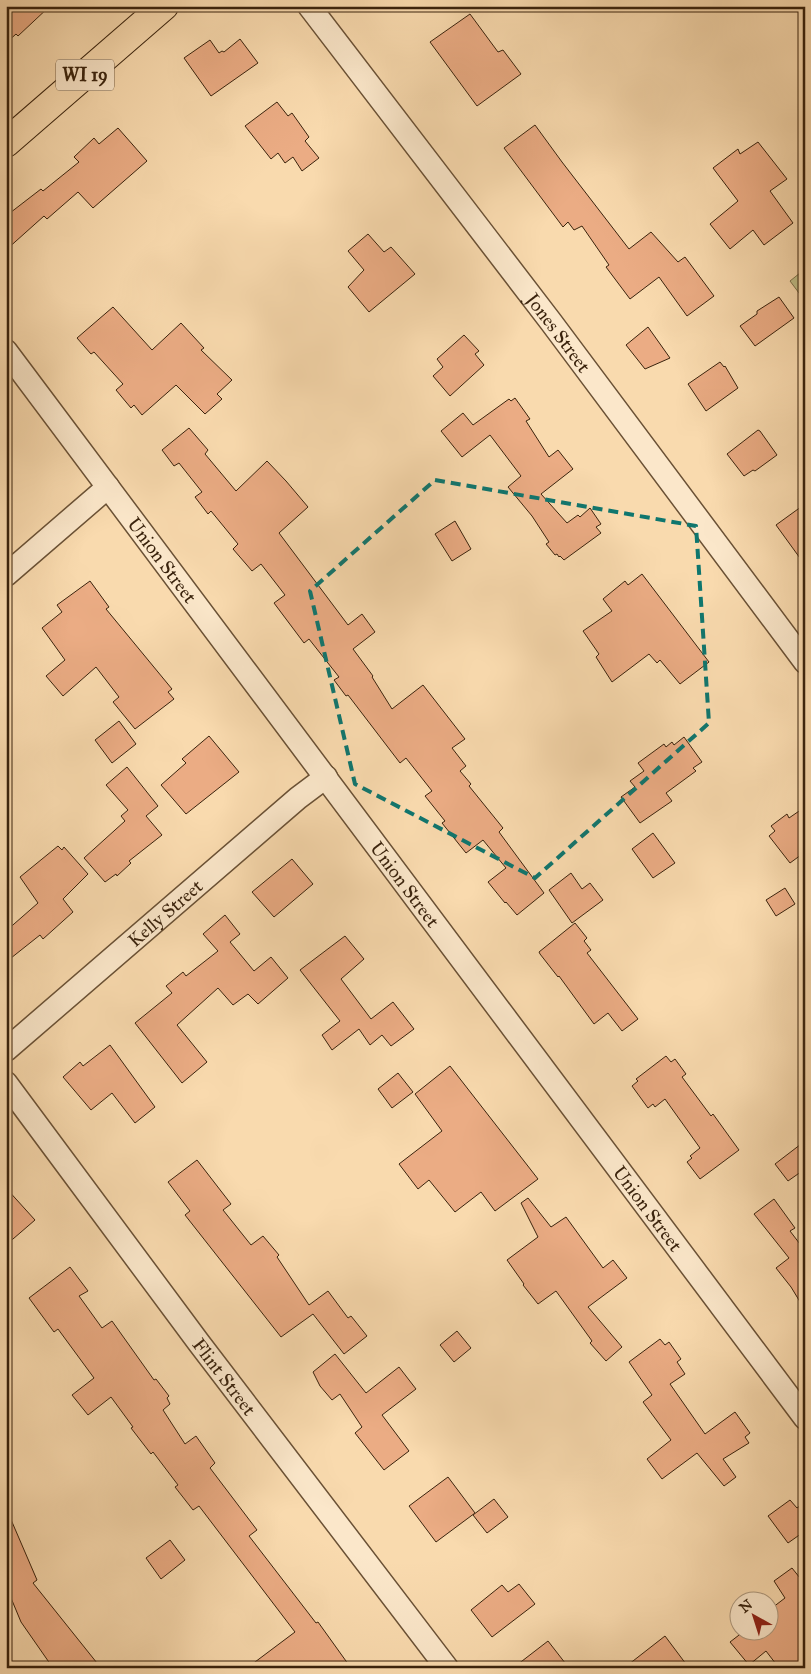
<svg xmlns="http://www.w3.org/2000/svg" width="811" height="1674" font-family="'IM FELL Great Primer',serif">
<rect width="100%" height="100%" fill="#f9daae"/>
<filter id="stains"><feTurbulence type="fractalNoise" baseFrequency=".004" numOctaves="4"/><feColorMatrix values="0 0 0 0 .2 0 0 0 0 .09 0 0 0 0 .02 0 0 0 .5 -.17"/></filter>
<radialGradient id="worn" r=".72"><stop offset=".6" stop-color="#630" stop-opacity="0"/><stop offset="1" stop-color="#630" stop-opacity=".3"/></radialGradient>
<path fill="#c0bf89" stroke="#7d714b" d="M 805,269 L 805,301 L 790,281 Z"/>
<g fill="#ebac84" stroke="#3a230d">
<path d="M 6,6 L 50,6 L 18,36 L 16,34 L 6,43 Z"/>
<path d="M 470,14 L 498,52 L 503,50 L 521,74 L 477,106 L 430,42 Z"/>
<path d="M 240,39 L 258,63 L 211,96 L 184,58 L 210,40 L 219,53 L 222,51 L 224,52 Z"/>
<path d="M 277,102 L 288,116 L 292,113 L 309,137 L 305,141 L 319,158 L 302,171 L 293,157 L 285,163 L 278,153 L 271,159 L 245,126 Z"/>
<path d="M 535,125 L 562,162 L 629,249 L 651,232 L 678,262 L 685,257 L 714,296 L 687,316 L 659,277 L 630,299 L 606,267 L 609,265 L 582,226 L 574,230 L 568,222 L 563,227 L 504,148 Z"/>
<path d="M 118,128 L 147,161 L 93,208 L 78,192 L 47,219 L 44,216 L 6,250 L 6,216 L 41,189 L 43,191 L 79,162 L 74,157 L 94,138 L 99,144 Z"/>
<path d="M 758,142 L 787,179 L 770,191 L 793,223 L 764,245 L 753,230 L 730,249 L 710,224 L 738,201 L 713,168 L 738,149 L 740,154 Z"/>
<path d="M 368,234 L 384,252 L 391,247 L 415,274 L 369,312 L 348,287 L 364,270 L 348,251 Z"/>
<path d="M 779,297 L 794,318 L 755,346 L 740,326 L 757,314 L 757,311 Z"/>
<path d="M 113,307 L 152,350 L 181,323 L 204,348 L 201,350 L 232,380 L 217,394 L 222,399 L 205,414 L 176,385 L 142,415 L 134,405 L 131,408 L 116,390 L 123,384 L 94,352 L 91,354 L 77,338 Z"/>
<path d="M 648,327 L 670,358 L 645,369 L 626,345 Z"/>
<path d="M 464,335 L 479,351 L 475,354 L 484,365 L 450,396 L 433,376 L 443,367 L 437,359 Z"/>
<path d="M 720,362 L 724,367 L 725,366 L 738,388 L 706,411 L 688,384 Z"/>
<path d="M 515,398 L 530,419 L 526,421 L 549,457 L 558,450 L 573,469 L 541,494 L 567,523 L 578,515 L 580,517 L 590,508 L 601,524 L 596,527 L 601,533 L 564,560 L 560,556 L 559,557 L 557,554 L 555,555 L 546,544 L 549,542 L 532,516 L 508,487 L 521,476 L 490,435 L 462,457 L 441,431 L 463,413 L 473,425 L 509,399 L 511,401 Z"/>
<path d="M 189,428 L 208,450 L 205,454 L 236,491 L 267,461 L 286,481 L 308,507 L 279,533 L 348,625 L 362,614 L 375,632 L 353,649 L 373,676 L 372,677 L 392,709 L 423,685 L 465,739 L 452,748 L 466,766 L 460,771 L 471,784 L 469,786 L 503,828 L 499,832 L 544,893 L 517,915 L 506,902 L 505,903 L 488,882 L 506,868 L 483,840 L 466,853 L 442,823 L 445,821 L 425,796 L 432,791 L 406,758 L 400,763 L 348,695 L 346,696 L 334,680 L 339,677 L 309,639 L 304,643 L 274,603 L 285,595 L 261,564 L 252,571 L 246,564 L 233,549 L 238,544 L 211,511 L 208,514 L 195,497 L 202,492 L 179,463 L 174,466 L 162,450 Z"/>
<path d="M 758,430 L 760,431 L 777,455 L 755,471 L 753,470 L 744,476 L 727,454 Z"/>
<path d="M 805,504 L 805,565 L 776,525 Z"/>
<path d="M 455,521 L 471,549 L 452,561 L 435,534 Z"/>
<path d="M 642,574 L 709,662 L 680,684 L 660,660 L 657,663 L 649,654 L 612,682 L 596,657 L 599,654 L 583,631 L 612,611 L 603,599 L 625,581 L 628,585 Z"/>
<path d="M 90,581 L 109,607 L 106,609 L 172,689 L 168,692 L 174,699 L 135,729 L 113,702 L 119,697 L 96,667 L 63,696 L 46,676 L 65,660 L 42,628 L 62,612 L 57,605 Z"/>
<path d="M 119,721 L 136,744 L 112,763 L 95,740 Z"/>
<path d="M 209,736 L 239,772 L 186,814 L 161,785 L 186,763 L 182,759 Z"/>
<path d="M 684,737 L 702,762 L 693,768 L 696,771 L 666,793 L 672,801 L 640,823 L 621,797 L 635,787 L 630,781 L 644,771 L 638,763 L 664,744 L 666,747 L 672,742 L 674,745 Z"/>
<path d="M 127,767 L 158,806 L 146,816 L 162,835 L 129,861 L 131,863 L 117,876 L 116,874 L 105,882 L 84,858 L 125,821 L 121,816 L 128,810 L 106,785 Z"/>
<path d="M 805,807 L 805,852 L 790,863 L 769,836 L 775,831 L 771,826 L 787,814 L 789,818 Z"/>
<path d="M 653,833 L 675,863 L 653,878 L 632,849 Z"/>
<path d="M 58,846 L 62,850 L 64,847 L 88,874 L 63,899 L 73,912 L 43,939 L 40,935 L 6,962 L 6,931 L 38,903 L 20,877 Z"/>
<path d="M 292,859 L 313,884 L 274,917 L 252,892 Z"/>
<path d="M 571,873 L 582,889 L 590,883 L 603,900 L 572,923 L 549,890 Z"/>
<path d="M 785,888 L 795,904 L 776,916 L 766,900 Z"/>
<path d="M 225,915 L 240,934 L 230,942 L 254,971 L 271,957 L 288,978 L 258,1004 L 248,994 L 233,1005 L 218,988 L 177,1025 L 207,1062 L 182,1083 L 135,1023 L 172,993 L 166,986 L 183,972 L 186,976 L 218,951 L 203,934 Z"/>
<path d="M 575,923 L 587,938 L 584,941 L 591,950 L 587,953 L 638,1019 L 622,1031 L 608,1013 L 594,1024 L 559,976 L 558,977 L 540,954 L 539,952 Z"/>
<path d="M 345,936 L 364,959 L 341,979 L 371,1019 L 393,1002 L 414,1029 L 391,1046 L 382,1035 L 370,1045 L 359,1029 L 332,1050 L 322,1035 L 340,1021 L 300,970 Z"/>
<path d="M 110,1045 L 155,1107 L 135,1123 L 112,1093 L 91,1110 L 63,1077 L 80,1062 L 83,1066 Z"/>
<path d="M 666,1056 L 671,1062 L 675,1059 L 686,1074 L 682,1077 L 711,1116 L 713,1114 L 739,1150 L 700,1179 L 687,1162 L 692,1158 L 690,1156 L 700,1148 L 665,1099 L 655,1107 L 653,1104 L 648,1108 L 632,1086 L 638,1081 L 636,1079 Z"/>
<path d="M 450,1066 L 538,1179 L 495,1211 L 481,1192 L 455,1212 L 429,1180 L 418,1189 L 399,1164 L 442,1131 L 415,1094 Z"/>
<path d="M 398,1073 L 413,1092 L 392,1108 L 378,1089 Z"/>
<path d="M 805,1141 L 805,1169 L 788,1181 L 775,1164 Z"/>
<path d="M 197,1160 L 231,1204 L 223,1210 L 251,1245 L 263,1236 L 279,1255 L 277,1257 L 309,1305 L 328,1291 L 348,1318 L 351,1316 L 367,1336 L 344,1354 L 313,1314 L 281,1337 L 185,1215 L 190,1211 L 168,1182 Z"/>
<path d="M 6,1188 L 35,1220 L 6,1245 Z"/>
<path d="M 528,1198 L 551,1227 L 566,1217 L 603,1268 L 613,1260 L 627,1278 L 588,1307 L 622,1347 L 606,1361 L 590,1343 L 592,1341 L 556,1291 L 538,1304 L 523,1285 L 524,1284 L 507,1260 L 538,1237 L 521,1203 Z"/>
<path d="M 774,1199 L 795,1228 L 790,1231 L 803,1248 L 805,1247 L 805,1310 L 791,1287 L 776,1268 L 789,1258 L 754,1214 Z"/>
<path d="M 70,1267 L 88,1291 L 79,1296 L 102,1328 L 112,1321 L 154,1380 L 156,1379 L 169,1396 L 167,1398 L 170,1404 L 163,1410 L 185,1444 L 196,1436 L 215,1463 L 210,1468 L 257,1530 L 249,1536 L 316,1623 L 318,1622 L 351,1668 L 247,1668 L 295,1632 L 199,1506 L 193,1510 L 175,1487 L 178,1485 L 153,1452 L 151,1454 L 131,1428 L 133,1427 L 111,1397 L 88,1415 L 72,1395 L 94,1378 L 58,1329 L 54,1332 L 29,1298 Z"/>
<path d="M 457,1331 L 471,1348 L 454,1362 L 440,1345 Z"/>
<path d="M 660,1339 L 665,1345 L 669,1342 L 681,1359 L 677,1362 L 685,1374 L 670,1384 L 705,1434 L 735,1412 L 750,1433 L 745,1437 L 749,1443 L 723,1459 L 736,1477 L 724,1486 L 697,1453 L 662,1479 L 647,1459 L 671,1440 L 643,1402 L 652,1395 L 629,1362 Z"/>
<path d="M 335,1354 L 366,1393 L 399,1367 L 416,1389 L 382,1415 L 409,1451 L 384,1470 L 355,1433 L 362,1427 L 340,1394 L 332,1400 L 320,1386 L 313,1372 Z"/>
<path d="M 448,1477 L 475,1513 L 436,1542 L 409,1506 Z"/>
<path d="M 494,1499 L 508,1517 L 487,1533 L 473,1515 Z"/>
<path d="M 790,1500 L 797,1508 L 805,1502 L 805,1531 L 788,1543 L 768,1516 Z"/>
<path d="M 6,1508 L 37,1580 L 33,1583 L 101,1668 L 53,1668 L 21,1622 L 6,1586 Z"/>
<path d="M 170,1540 L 185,1560 L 161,1579 L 146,1558 Z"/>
<path d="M 792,1568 L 804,1583 L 805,1582 L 805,1668 L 779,1668 L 766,1651 L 749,1665 L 730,1642 L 743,1632 L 768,1632 L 768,1611 L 785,1598 L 774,1581 Z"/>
<path d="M 519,1584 L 535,1604 L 492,1637 L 471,1610 L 502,1585 L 508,1592 Z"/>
<path d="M 665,1636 L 689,1668 L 624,1668 Z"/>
<path d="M 548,1641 L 569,1668 L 513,1668 Z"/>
</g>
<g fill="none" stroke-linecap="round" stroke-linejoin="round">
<g stroke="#6a5135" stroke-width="25">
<g id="street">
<path id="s1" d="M 309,6 L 551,322 L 805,662"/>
<path id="s2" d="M 6,351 L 805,1418"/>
<path d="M 6,575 L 108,487"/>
<path id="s3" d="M 6,1050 L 298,798 L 326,777"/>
<path id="s4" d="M 6,1083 L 199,1343 L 447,1668"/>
</g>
</g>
<g stroke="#3a230d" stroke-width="30">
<path id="primary" d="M 6,143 L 164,6"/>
</g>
<use href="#street" stroke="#fbe7ca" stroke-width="22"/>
<use href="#primary" stroke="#f9daae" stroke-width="28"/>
</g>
<path fill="none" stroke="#0f766e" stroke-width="4" stroke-dasharray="10 6" stroke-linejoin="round" d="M 435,480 L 696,526 L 709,723 L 535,878 L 355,784 L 310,591 Z"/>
<g text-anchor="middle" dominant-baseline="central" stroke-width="4" stroke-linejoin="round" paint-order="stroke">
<rect fill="#fbe7ca" stroke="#745e46" stroke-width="1" x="56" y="59.5" width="58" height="31" rx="4"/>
<g font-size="18" font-weight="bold" fill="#3a230d">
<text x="85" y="75">WI 19</text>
</g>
<g font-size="19" fill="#3a230d" stroke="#fbe7ca">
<text stroke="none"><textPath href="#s1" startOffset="411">Jones Street</textPath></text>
<text stroke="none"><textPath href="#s2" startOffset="261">Union Street</textPath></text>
<text stroke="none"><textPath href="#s2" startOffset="666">Union Street</textPath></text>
<text stroke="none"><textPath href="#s3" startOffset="210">Kelly Street</textPath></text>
<text stroke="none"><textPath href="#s2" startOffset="1071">Union Street</textPath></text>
<text stroke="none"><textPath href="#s4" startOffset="366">Flint Street</textPath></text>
</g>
</g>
<rect width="811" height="1674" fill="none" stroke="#f9daae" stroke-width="25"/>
<rect x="8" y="8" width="796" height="1659" fill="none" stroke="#3a230d" stroke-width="2.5"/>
<rect x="12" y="12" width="786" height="1649" fill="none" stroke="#3a230d"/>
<g transform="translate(754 1616) rotate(321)"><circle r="24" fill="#fbe7ca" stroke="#ae997e"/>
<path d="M0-4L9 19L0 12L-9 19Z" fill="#8f2418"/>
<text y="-8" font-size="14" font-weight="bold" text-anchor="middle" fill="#3a230d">N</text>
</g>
<rect width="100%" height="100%" filter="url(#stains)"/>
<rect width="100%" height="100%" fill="url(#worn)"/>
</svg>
